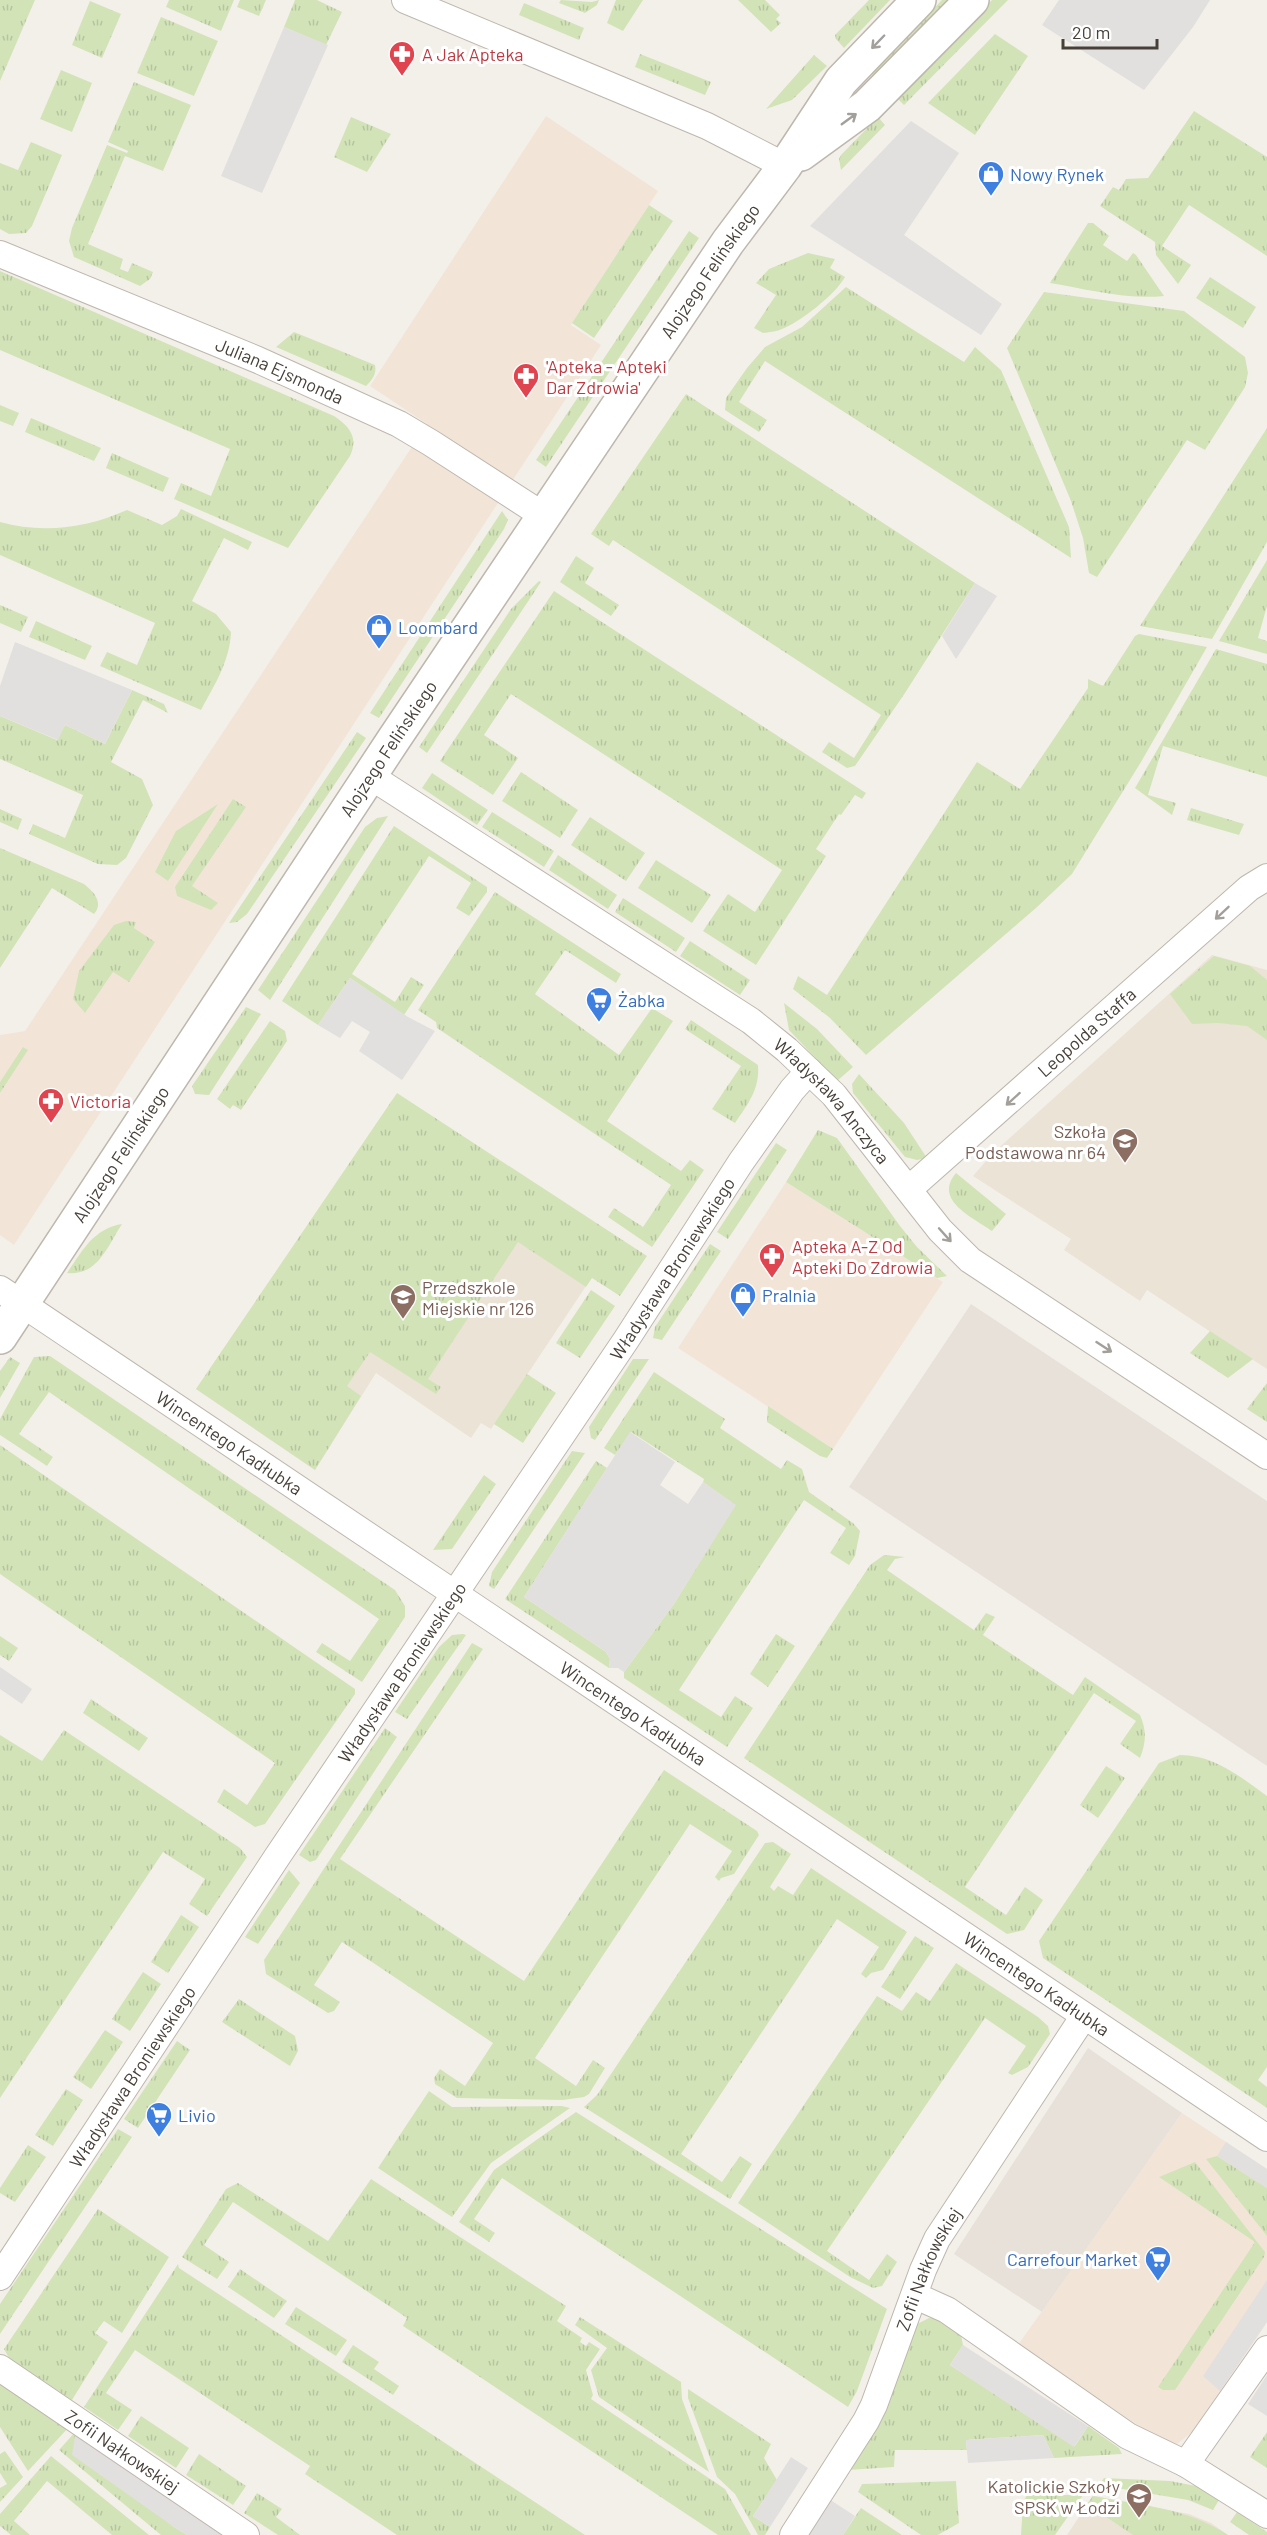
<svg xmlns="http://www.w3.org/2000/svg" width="1267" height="2535" font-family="Barlow,sans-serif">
<defs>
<pattern id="grass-tufts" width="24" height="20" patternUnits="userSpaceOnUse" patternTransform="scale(1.5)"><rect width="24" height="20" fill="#d3e3b8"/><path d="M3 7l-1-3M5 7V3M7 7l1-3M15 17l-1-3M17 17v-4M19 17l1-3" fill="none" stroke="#b6c49f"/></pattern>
</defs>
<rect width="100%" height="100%" fill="#f3f0ea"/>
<g fill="#e7e1d9">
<path d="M 971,1304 L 1267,1501 L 1267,1766 L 849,1487 Z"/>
<path d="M 1088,2048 L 1182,2113 L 1042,2312 L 954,2254 Z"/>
</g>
<g fill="#f2e5d8">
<path d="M 546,116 L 658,191 L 571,325 L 601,345 L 14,1245 L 0,1235 L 0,1035 L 25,1031 L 427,424 L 370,386 Z"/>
<path d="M 786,1182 L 943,1282 L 833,1449 L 678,1348 Z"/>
<path d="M 1182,2113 L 1267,2169 L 1267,2322 L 1192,2432 L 1177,2444 L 1160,2440 L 1018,2345 Z"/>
</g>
<g fill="#ebe3d6">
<path d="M 1212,955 L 1267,970 L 1267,1369 L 1147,1290 L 1140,1301 L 1064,1250 L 1071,1239 L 973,1176 L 993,1153 Z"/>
<path d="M 385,1111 L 592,1277 L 491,1429 L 481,1423 L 471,1438 L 376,1373 L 315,1470 L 196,1389 Z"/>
<path d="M 1093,2496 L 1189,2514 L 1211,2523 L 1228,2535 L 1067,2535 Z"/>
</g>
<g fill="url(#grass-tufts)">
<path d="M 0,0 L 35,0 L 0,81 Z"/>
<path d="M 169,0 L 234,0 L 221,31 L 166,7 Z"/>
<path d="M 240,0 L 266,0 L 259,16 L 237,7 Z"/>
<path d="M 295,0 L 317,0 L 342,12 L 326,45 L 284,27 Z"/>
<path d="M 561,0 L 592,2 L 599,0 L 597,5 L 585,13 L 559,3 Z"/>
<path d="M 616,0 L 643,0 L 623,31 L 607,23 Z"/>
<path d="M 738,0 L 765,0 L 780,15 L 776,19 L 781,23 L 771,32 Z"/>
<path d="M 869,0 L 890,0 L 844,48 L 836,39 L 835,35 Z"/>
<path d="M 942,0 L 956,0 L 878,80 L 871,73 Z"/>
<path d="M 992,0 L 1008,0 L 904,105 L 897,98 Z"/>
<path d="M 90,1 L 121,14 L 102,58 L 72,45 Z"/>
<path d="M 524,3 L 584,28 L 579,40 L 519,15 Z"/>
<path d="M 161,17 L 218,41 L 194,96 L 137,73 Z"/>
<path d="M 995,34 L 1028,56 L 975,135 L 928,103 Z"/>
<path d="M 640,54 L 711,82 L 705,95 L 635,67 Z"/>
<path d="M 814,55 L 827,66 L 792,100 L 766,109 Z"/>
<path d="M 61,70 L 92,83 L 72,132 L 40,119 Z"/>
<path d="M 134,82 L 191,105 L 163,171 L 125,156 L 88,244 L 123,259 L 120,269 L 128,272 L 132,263 L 153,272 L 150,279 L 140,286 L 74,257 L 69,241 L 72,228 L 107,145 L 127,153 L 128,151 L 108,142 Z"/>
<path d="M 1194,111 L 1267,157 L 1267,256 L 1189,205 L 1162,246 L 1191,265 L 1178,284 L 1156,255 L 1155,242 L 1100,206 L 1113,187 L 1119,190 L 1126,179 L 1148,178 Z"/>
<path d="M 351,117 L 391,134 L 367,172 L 334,157 Z"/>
<path d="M 878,117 L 885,125 L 841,170 L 839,159 L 841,155 Z"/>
<path d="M 31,142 L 62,155 L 32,226 L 26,233 L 9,234 L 0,229 L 0,163 L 18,170 Z"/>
<path d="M 649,205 L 673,221 L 594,338 L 572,323 Z"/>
<path d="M 1088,223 L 1093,223 L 1109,236 L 1103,245 L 1127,261 L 1133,253 L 1136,255 L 1164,296 C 1127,300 1086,289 1050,283 Z"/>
<path d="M 689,231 L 699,238 L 546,467 L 536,460 Z"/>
<path d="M 808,253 L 835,259 L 830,268 L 845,277 C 835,295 800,322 782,329 C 776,332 769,332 763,333 L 754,328 L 776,295 L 756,283 L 769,269 Z"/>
<path d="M 0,271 L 334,416 C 349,426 359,437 350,456 L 288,548 L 174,499 L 181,483 L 211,496 L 230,449 L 0,350 Z"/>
<path d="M 1210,277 L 1256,307 L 1243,328 L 1196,298 Z"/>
<path d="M 846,287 L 964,362 L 975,347 L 1001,370 L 1069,527 L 1071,558 L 765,361 L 739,402 L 767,420 L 759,432 L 725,410 L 726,398 L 747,368 L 765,347 L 802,327 Z"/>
<path d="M 1044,292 L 1184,311 L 1245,357 L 1248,373 L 1245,387 L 1205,450 L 1187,440 L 1097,577 L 1089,573 L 1083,538 L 1071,501 L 1007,348 Z"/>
<path d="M 294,332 L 375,365 C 377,374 372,380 366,386 L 276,347 Z"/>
<path d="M 686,394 L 975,583 L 905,693 L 855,766 L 847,768 L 822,752 L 829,742 L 854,758 L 881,715 L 613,540 L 609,546 L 591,534 Z"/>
<path d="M 0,405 L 19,413 L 13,426 L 0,421 Z"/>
<path d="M 31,418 L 101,448 L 94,461 L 25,432 Z"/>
<path d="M 1267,428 L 1267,542 L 1212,639 L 1140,626 Z"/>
<path d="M 112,453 L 169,478 L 163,492 L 106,468 Z"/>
<path d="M 181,509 L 252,542 L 248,550 L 224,538 L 192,601 L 216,614 L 231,632 C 230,661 214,686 201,710 L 100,666 L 107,652 L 137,665 L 155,623 L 0,555 L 0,522 C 43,534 87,528 127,510 L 162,525 L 177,516 Z"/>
<path d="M 502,511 L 508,520 L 504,529 L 379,718 L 370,713 Z"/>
<path d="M 576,556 L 594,568 L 585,583 L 619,605 L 611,616 L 560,582 Z"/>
<path d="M 1267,560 L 1267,606 L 1258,638 L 1267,641 L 1267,654 L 1219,641 Z"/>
<path d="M 539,581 L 541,582 L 427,753 L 419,747 L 511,609 Z"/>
<path d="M 554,591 L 866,793 L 862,799 L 855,795 L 841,815 L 839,814 L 816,849 L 826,856 L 756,965 L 703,931 L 728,894 L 755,912 L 782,870 L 511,694 L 484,735 L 518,758 L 493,795 L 440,761 Z"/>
<path d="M 0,605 L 28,617 L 21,632 L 0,623 Z"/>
<path d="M 36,621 L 92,646 L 85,660 L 29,637 Z"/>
<path d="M 1139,634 L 1207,647 L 1141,762 L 1072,874 L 1036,908 L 866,1055 L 830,1018 L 793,989 L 798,976 L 827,995 L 977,762 L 1020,789 L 1088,688 L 1088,679 L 1103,686 L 1135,636 Z"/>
<path d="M 1216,649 L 1267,664 L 1267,777 L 1163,746 L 1148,795 L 1176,803 L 1172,815 L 1135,788 Z"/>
<path d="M 132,690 L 164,704 L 168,713 L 143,700 L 111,762 L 142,779 L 153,805 L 126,858 L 117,865 L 98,864 L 29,834 L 33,824 L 65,838 L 83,795 L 0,759 L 0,716 L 57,740 L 65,725 L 105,744 Z"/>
<path d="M 357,732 L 366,738 L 247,914 L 237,922 L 229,923 Z"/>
<path d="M 521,772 L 578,810 L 560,838 L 502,801 Z"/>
<path d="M 432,773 L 488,810 L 477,825 L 422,788 Z"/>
<path d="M 233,799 L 246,807 L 192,886 L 218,903 L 211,910 L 177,896 L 175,887 Z"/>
<path d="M 218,804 L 168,881 L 155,872 L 176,831 Z"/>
<path d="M 1191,808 L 1244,824 L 1239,835 L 1187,820 Z"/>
<path d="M 0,809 L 22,819 L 18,830 L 0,822 Z"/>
<path d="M 492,812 L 554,851 L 544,867 L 482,827 Z"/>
<path d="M 388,816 L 270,1000 L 258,990 L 365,827 L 377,818 Z"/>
<path d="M 590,817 L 645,853 L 626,881 L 571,845 Z"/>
<path d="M 394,826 L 487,887 L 487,892 L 469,916 L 456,908 L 471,883 L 429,856 L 352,974 L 395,1002 L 411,977 L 424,985 L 404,1015 L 350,978 L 318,1025 L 282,1001 Z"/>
<path d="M 0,848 L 84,884 C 94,892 104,903 94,914 L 52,888 L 0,968 Z"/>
<path d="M 558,855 L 617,895 L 608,909 L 549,870 Z"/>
<path d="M 656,860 L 711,895 L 692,923 L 638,888 Z"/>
<path d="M 495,892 L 621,974 L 616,983 L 565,950 L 535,994 L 619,1055 L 652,1008 L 673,1021 L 607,1121 L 681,1171 L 690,1160 L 704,1170 L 652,1247 L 608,1217 L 614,1208 L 643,1227 L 671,1185 L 437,1028 L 436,1022 L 418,1010 Z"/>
<path d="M 623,898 L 685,938 L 676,952 L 615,912 Z"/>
<path d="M 126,921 L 136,922 L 134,928 L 155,942 L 129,982 L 113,972 L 85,1013 L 73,999 L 79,971 L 114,925 Z"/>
<path d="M 690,941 L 750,980 L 740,995 L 680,956 Z"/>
<path d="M 1214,956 L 1250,966 L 1267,980 L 1267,1040 L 1247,1026 L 1218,1023 L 1192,1024 L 1170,994 Z"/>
<path d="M 784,1003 L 817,1029 L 853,1067 L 837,1081 L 789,1030 Z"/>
<path d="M 246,1007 L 261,1014 L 209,1095 L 195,1094 L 192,1086 Z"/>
<path d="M 691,1020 L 758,1065 C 760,1089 748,1104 735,1123 L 712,1109 L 741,1066 L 685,1029 Z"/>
<path d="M 270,1021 L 285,1031 L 287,1041 L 241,1110 L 233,1105 L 230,1109 L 217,1099 Z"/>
<path d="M 23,1047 L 28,1050 L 0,1093 L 0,1082 Z"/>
<path d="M 859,1074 L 904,1123 L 927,1158 L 917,1160 L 905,1157 L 853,1093 L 852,1084 Z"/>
<path d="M 397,1093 L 647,1256 L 620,1296 L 592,1278 L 586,1287 L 518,1242 L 428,1379 L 441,1387 L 436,1394 L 370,1352 L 347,1386 L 361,1396 L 315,1470 L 196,1389 Z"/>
<path d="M 818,1130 L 837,1138 L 900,1226 L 917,1247 L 947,1276 L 937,1278 L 786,1182 Z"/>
<path d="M 776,1143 L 787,1150 L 728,1239 L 717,1232 Z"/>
<path d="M 956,1173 L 1006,1214 L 992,1231 C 972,1217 933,1200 956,1173 Z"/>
<path d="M 122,1224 C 107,1247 98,1276 67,1273 C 83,1250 93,1229 122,1224 Z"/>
<path d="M 710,1244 L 721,1251 L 662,1340 L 653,1338 L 655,1327 Z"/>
<path d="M 591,1290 L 615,1306 L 580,1358 L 556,1343 Z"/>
<path d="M 1210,1331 L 1253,1359 L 1228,1378 L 1190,1353 Z"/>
<path d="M 50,1356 L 395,1590 L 405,1606 L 405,1617 L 362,1682 L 316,1652 L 322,1643 L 350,1661 L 379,1619 L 49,1392 L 19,1434 L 53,1457 L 47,1466 L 0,1435 L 0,1419 L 34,1357 Z"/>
<path d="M 10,1357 L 20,1363 L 0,1398 L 0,1371 Z"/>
<path d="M 633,1359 L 649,1359 L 595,1440 L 591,1438 L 589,1427 Z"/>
<path d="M 654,1372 L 725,1419 L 720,1428 L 781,1469 L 787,1460 L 802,1469 L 809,1492 L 853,1523 L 860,1531 L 855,1556 L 849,1565 L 830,1553 L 846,1528 L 804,1500 L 679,1690 L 721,1717 L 735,1696 L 753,1708 L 727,1747 L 624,1678 L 624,1672 L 674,1604 L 735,1505 L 703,1482 L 704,1479 L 631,1432 L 615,1455 L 604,1448 Z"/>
<path d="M 527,1374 L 556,1393 L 523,1443 L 494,1424 Z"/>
<path d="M 1267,1383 L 1267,1422 L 1247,1409 Z"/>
<path d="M 768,1406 L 833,1449 L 827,1458 L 820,1456 L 767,1422 Z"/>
<path d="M 0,1445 L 355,1689 L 355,1694 L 265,1824 L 255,1827 L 217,1802 L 224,1789 L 247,1805 L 275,1763 L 0,1574 Z"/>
<path d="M 572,1451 L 585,1453 L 494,1589 L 489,1586 L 492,1572 Z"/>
<path d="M 596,1461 L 607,1468 L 524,1597 L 606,1652 L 610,1659 L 609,1668 L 505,1599 Z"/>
<path d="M 484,1475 L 496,1484 L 452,1549 L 433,1550 Z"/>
<path d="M 884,1555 L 905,1557 L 895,1559 L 887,1570 L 974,1630 L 986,1613 L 995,1617 L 983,1635 L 1073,1695 L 1085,1677 L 1140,1715 C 1147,1731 1146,1743 1140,1758 L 1120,1744 L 1136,1721 L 1094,1693 L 965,1887 L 1006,1915 L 1025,1887 L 1043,1900 L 1024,1930 L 1007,1934 L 744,1758 L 870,1565 Z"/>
<path d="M 463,1634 L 466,1635 L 407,1719 L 395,1712 L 439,1647 L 452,1635 Z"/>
<path d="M 776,1634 L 795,1646 L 768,1687 L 750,1674 Z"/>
<path d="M 0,1636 L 18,1648 L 9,1661 L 0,1655 Z"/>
<path d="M 472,1643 L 483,1649 L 340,1859 L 524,1981 L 664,1770 L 757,1831 L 759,1835 L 734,1874 L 721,1878 L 719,1881 L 715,1877 L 732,1851 L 690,1824 L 535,2058 L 576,2086 L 593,2060 L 605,2068 L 589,2094 L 584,2097 L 563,2100 L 457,2098 L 435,2084 L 434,2078 L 440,2069 L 465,2086 L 493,2043 L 342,1942 L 314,1985 L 340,2002 L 334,2011 L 328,2013 L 266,1974 L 264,1960 Z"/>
<path d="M 91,1699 L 148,1738 L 139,1751 L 83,1713 Z"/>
<path d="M 385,1728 L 397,1737 L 316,1860 L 310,1862 L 299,1855 Z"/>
<path d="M 64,1730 L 240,1848 L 247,1857 L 207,1916 L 189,1904 L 205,1879 L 163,1852 L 0,2098 L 0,1735 L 42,1761 Z"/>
<path d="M 1180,1755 C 1214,1755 1241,1777 1267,1796 L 1267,2067 L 1258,2080 L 1267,2087 L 1267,2108 L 1043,1958 L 1039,1941 L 1159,1763 Z"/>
<path d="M 1106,1766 L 1125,1778 L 1098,1818 L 1080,1805 Z"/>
<path d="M 773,1842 L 791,1854 L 770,1887 L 774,1891 L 778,1886 L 793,1895 L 811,1868 L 907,1932 L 883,1970 L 871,1973 L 866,1978 L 861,1974 L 879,1947 L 837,1919 L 681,2154 L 722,2182 L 740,2156 L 752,2164 L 730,2199 L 584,2107 L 597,2095 L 765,1843 Z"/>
<path d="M 289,1870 L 300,1883 L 258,1944 L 245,1937 Z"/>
<path d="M 181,1915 L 199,1927 L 168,1973 L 151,1962 Z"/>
<path d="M 915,1936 L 934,1948 L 900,1999 L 881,1987 Z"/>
<path d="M 956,1963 L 1038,2017 L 1048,2026 L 1050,2034 L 1028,2067 L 1012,2075 L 1008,2073 L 1026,2046 L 985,2018 L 827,2251 L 869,2280 L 887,2254 L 897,2262 L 882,2286 L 873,2288 L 850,2277 L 738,2203 L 877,1996 L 902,2011 L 916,1992 L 930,2001 Z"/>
<path d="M 143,1972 L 161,1984 L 130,2031 L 112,2019 Z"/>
<path d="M 239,1999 L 295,2036 L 298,2051 L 290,2066 L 222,2022 Z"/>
<path d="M 105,2030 L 123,2042 L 91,2089 L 73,2077 Z"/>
<path d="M 177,2041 L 190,2050 L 138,2128 L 124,2119 Z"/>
<path d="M 66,2089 L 83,2100 L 53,2146 L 35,2135 Z"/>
<path d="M 429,2091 L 452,2107 L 562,2106 L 570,2108 L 491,2163 L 452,2217 L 378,2168 Z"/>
<path d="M 576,2112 L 887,2309 L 857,2391 L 848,2407 L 502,2178 L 474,2219 L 495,2233 L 489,2242 L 459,2222 L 494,2170 Z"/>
<path d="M 118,2129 L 132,2137 L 0,2334 L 0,2304 Z"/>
<path d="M 28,2145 L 46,2157 L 15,2202 L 0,2193 L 0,2188 Z"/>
<path d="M 1217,2156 L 1267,2188 L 1267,2236 L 1206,2159 Z"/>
<path d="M 1195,2162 L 1265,2252 L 1264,2257 L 1175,2390 L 1163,2390 L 1158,2387 L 1255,2242 L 1159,2177 Z"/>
<path d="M 371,2179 L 566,2306 L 557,2321 L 582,2338 L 580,2342 L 586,2346 L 589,2342 L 600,2349 L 586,2370 L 593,2395 L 591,2399 L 725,2489 L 751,2535 L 718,2535 L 403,2326 L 407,2318 L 233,2202 L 204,2245 L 229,2262 L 217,2279 L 182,2257 L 226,2189 L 238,2183 L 328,2241 Z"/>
<path d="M 98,2209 L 169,2257 L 122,2333 L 104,2321 L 95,2333 L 108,2342 L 72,2400 L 9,2358 L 4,2349 Z"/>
<path d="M 178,2264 L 179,2268 L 585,2535 L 397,2535 L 305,2474 L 310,2466 L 135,2350 L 106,2393 L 132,2410 L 118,2430 L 84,2407 Z"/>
<path d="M 240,2269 L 287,2301 L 274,2318 L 228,2287 Z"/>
<path d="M 296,2307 L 347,2340 L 336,2356 L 285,2324 Z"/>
<path d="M 580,2317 L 681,2382 L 682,2399 L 709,2472 L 599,2397 L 591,2370 L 607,2348 L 575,2325 Z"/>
<path d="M 929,2318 L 942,2319 L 961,2335 L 963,2345 L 950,2365 L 1075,2446 L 1088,2426 L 1119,2448 L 1122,2454 L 1054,2458 L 1043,2435 L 966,2440 L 967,2450 L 895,2450 L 894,2467 L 848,2470 L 882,2414 L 917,2324 Z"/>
<path d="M 353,2345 L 379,2362 L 374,2369 L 399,2386 L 393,2395 L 342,2362 Z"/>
<path d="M 0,2381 L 70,2426 L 28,2471 L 0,2427 Z"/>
<path d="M 688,2389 L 771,2444 L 764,2458 L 777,2480 L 753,2516 L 770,2527 L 765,2535 L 758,2535 L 735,2494 L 717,2477 L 688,2398 Z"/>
<path d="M 141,2416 L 189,2448 L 176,2468 L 128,2436 Z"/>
<path d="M 76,2431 L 174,2527 L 187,2535 L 161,2535 L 59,2450 Z"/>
<path d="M 1267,2432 L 1267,2468 L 1250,2457 Z"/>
<path d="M 5,2451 L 23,2477 L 0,2502 L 0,2488 L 7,2484 L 0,2473 L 0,2454 Z"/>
<path d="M 199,2454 L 246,2486 L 233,2505 L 186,2475 Z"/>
<path d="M 51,2456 L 149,2535 L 112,2535 L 47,2481 L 14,2521 L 30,2535 L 11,2535 L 0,2526 L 0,2514 Z"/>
<path d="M 1104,2478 L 1170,2481 L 1196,2486 L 1219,2500 L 1213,2510 L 1188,2500 L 1099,2485 Z"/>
<path d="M 956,2481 L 959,2523 L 938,2535 L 921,2535 L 858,2492 L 862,2484 Z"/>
<path d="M 257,2493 L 282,2509 L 276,2517 L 300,2535 L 278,2535 L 244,2513 Z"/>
<path d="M 1027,2495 L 1083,2495 L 1055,2535 L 1021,2535 L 1023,2502 Z"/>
<path d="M 1093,2496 C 1140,2505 1188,2508 1228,2535 L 1133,2535 L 1087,2504 Z"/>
<path d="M 861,2508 L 902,2535 L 843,2535 Z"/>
<path d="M 1237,2512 L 1267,2532 L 1267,2535 L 1249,2535 L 1230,2522 Z"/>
</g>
<g fill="#e2e0de">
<path d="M 1059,0 L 1210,0 L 1193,27 L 1144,90 L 1042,25 Z"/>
<path d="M 284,27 L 328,45 L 262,193 L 221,176 Z"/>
<path d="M 911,121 L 959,153 L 904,235 L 1002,304 L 981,335 L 810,226 Z"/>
<path d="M 975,583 L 997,596 L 956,659 L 942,636 Z"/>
<path d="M 15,642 L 132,690 L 105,744 L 65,725 L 58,740 L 0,716 L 0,686 Z"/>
<path d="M 350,978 L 408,1017 L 435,1031 L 402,1080 L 359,1051 L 370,1032 L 352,1021 L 340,1038 L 318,1025 Z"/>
<path d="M 630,1432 L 675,1462 L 660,1485 L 688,1504 L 703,1482 L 736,1505 L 674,1604 L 624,1672 L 618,1668 L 609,1668 L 610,1659 L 606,1652 L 524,1597 Z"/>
<path d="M 0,1667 L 32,1689 L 22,1704 L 0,1689 Z"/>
<path d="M 1226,2142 L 1267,2169 L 1267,2188 L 1217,2156 Z"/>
<path d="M 1267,2280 L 1267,2322 L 1220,2391 L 1203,2376 Z"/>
<path d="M 963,2345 L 1088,2426 L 1074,2447 L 950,2365 Z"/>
<path d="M 1267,2375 L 1267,2416 L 1248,2404 Z"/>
<path d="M 76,2431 L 233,2535 L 187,2535 L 174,2527 L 72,2455 Z"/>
<path d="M 1043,2435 L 1054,2458 L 968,2463 L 966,2440 Z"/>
<path d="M 791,2457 L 808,2468 L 770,2527 L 753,2516 Z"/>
<path d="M 829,2499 L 855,2516 L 843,2535 L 806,2535 Z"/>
</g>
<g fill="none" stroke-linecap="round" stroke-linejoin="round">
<g stroke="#beb7ae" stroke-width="28">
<g id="minor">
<path d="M 405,0 L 707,126 L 785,166"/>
<path id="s1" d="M 0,254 L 258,360 L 399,424 L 431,443 L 544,516"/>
<path id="s2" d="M 370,776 L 751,1021 L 787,1050 L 834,1095 L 940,1230 L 970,1260 L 1267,1456"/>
<path id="s3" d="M 909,1189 L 1249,888 L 1267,877"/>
<path id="s4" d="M 0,1289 L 1267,2138"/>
<path id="s5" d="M 0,2277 L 277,1857 L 626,1340 L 741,1162 L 792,1090 L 809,1071"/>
<path d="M 918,2297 L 947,2310 L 1128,2436 L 1186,2464 L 1267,2515"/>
<path id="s6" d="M 0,2368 L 246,2535"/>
<path d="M 1186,2464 L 1267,2349"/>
<path id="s7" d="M 793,2535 L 866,2421 L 874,2405 L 923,2270 L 937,2239 L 1084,2016"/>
</g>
</g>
<g stroke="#beb7ae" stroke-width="36">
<g id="tertiary">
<path d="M 801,154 L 867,106 L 972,0"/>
<path id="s8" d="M 0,1337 L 394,739 L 728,242 L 785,166 L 841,81 L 919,0"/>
</g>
</g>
<use href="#minor" stroke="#fff" stroke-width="26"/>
<use href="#tertiary" stroke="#fff" stroke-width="33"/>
</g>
<defs><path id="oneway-shaft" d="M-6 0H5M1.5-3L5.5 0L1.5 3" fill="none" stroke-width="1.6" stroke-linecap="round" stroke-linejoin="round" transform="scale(1.5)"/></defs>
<g stroke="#a3a09c">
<use href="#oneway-shaft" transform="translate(878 42) rotate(134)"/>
<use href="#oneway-shaft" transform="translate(849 119) rotate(-36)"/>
<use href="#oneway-shaft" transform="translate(1222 913) rotate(137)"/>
<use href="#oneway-shaft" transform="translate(1013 1099) rotate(138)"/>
<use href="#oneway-shaft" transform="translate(945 1235) rotate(48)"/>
<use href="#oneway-shaft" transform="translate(1104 1347) rotate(33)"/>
</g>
<defs>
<g id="pharmacy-pin" transform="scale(1.35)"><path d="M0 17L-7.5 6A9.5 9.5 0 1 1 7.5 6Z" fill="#e0444e" stroke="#fff"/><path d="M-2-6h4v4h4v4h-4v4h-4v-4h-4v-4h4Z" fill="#fff"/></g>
<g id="shop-pin" transform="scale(1.35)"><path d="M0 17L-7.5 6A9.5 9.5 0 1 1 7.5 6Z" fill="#3f7fe0" stroke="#fff"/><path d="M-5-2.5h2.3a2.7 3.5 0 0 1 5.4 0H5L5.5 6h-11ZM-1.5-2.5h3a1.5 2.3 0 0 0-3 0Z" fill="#fff"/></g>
<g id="supermarket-pin" transform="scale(1.35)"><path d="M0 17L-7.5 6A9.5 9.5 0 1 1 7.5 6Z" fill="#3f7fe0" stroke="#fff"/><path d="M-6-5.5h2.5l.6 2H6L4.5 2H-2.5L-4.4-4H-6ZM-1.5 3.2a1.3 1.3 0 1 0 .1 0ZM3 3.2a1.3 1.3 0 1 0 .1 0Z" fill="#fff"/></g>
<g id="school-pin" transform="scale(1.35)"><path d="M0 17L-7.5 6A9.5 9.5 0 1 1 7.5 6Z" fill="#8d6e63" stroke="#fff"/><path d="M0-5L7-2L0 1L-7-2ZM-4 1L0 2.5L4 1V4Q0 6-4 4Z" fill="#fff"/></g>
</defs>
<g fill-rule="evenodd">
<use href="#pharmacy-pin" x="402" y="54"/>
<use href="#shop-pin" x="991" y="174"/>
<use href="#pharmacy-pin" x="526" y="376"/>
<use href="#shop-pin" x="379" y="627"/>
<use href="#supermarket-pin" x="599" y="1000"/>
<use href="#pharmacy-pin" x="51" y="1101"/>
<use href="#school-pin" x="1125" y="1141"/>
<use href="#pharmacy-pin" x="772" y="1256"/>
<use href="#shop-pin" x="743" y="1295"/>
<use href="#school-pin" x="403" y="1297"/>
<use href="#supermarket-pin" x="159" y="2115"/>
<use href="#supermarket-pin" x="1158" y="2259"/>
<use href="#school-pin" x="1139" y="2496"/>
</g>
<g text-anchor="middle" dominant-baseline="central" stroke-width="6" stroke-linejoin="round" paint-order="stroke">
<g font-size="18" fill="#be3a42" stroke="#fff" text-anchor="start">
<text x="422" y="54">A Jak Apteka</text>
<text x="546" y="366">'Apteka - Apteki<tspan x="546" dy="21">Dar Zdrowia'</tspan></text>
<text x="70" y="1101">Victoria</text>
<text x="792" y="1246">Apteka A-Z Od<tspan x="792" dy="21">Apteki Do Zdrowia</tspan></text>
</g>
<g font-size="18" fill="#366cbe" stroke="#fff" text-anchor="start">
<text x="1010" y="174">Nowy Rynek</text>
<text x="398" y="627">Loombard</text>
<text x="618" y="1000">Żabka</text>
<text x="762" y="1295">Pralnia</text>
<text x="178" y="2115">Livio</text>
<text x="1138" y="2259" text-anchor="end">Carrefour Market</text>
</g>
<g font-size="18" fill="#474039" stroke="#fff">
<text stroke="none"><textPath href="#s8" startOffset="1281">Alojzego Felińskiego</textPath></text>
<text stroke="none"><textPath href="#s1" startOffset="303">Juliana Ejsmonda</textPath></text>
<text stroke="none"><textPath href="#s8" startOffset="705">Alojzego Felińskiego</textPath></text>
<text stroke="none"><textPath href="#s3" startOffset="237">Leopolda Staffa</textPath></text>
<text stroke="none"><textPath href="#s2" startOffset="567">Władysława Anczyca</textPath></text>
<text stroke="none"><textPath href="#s8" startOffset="219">Alojzego Felińskiego</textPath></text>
<text stroke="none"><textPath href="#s5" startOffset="1212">Władysława Broniewskiego</textPath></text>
<text stroke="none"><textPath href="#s4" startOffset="276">Wincentego Kadłubka</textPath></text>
<text stroke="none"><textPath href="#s5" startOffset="726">Władysława Broniewskiego</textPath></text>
<text stroke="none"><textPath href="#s4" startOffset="762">Wincentego Kadłubka</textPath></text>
<text stroke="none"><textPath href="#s4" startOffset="1248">Wincentego Kadłubka</textPath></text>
<text stroke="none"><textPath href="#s5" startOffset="240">Władysława Broniewskiego</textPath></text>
<text stroke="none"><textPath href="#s7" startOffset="300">Zofii Nałkowskiej</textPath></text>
<text stroke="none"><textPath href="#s6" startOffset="148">Zofii Nałkowskiej</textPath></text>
</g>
<g font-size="18" fill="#785e54" stroke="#fff" text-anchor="end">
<text x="1106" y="1131">Szkoła<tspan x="1106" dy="21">Podstawowa nr 64</tspan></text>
<text x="422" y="1287" text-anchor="start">Przedszkole<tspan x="422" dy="21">Miejskie nr 126</tspan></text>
<text x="1120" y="2486">Katolickie Szkoły<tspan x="1120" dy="21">SPSK w Łodzi</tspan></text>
</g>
</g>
<path d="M1063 39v9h94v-9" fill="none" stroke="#474039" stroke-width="3"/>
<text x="1072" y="39" font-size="18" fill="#474039" stroke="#ffffff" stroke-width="4.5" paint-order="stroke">20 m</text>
</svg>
